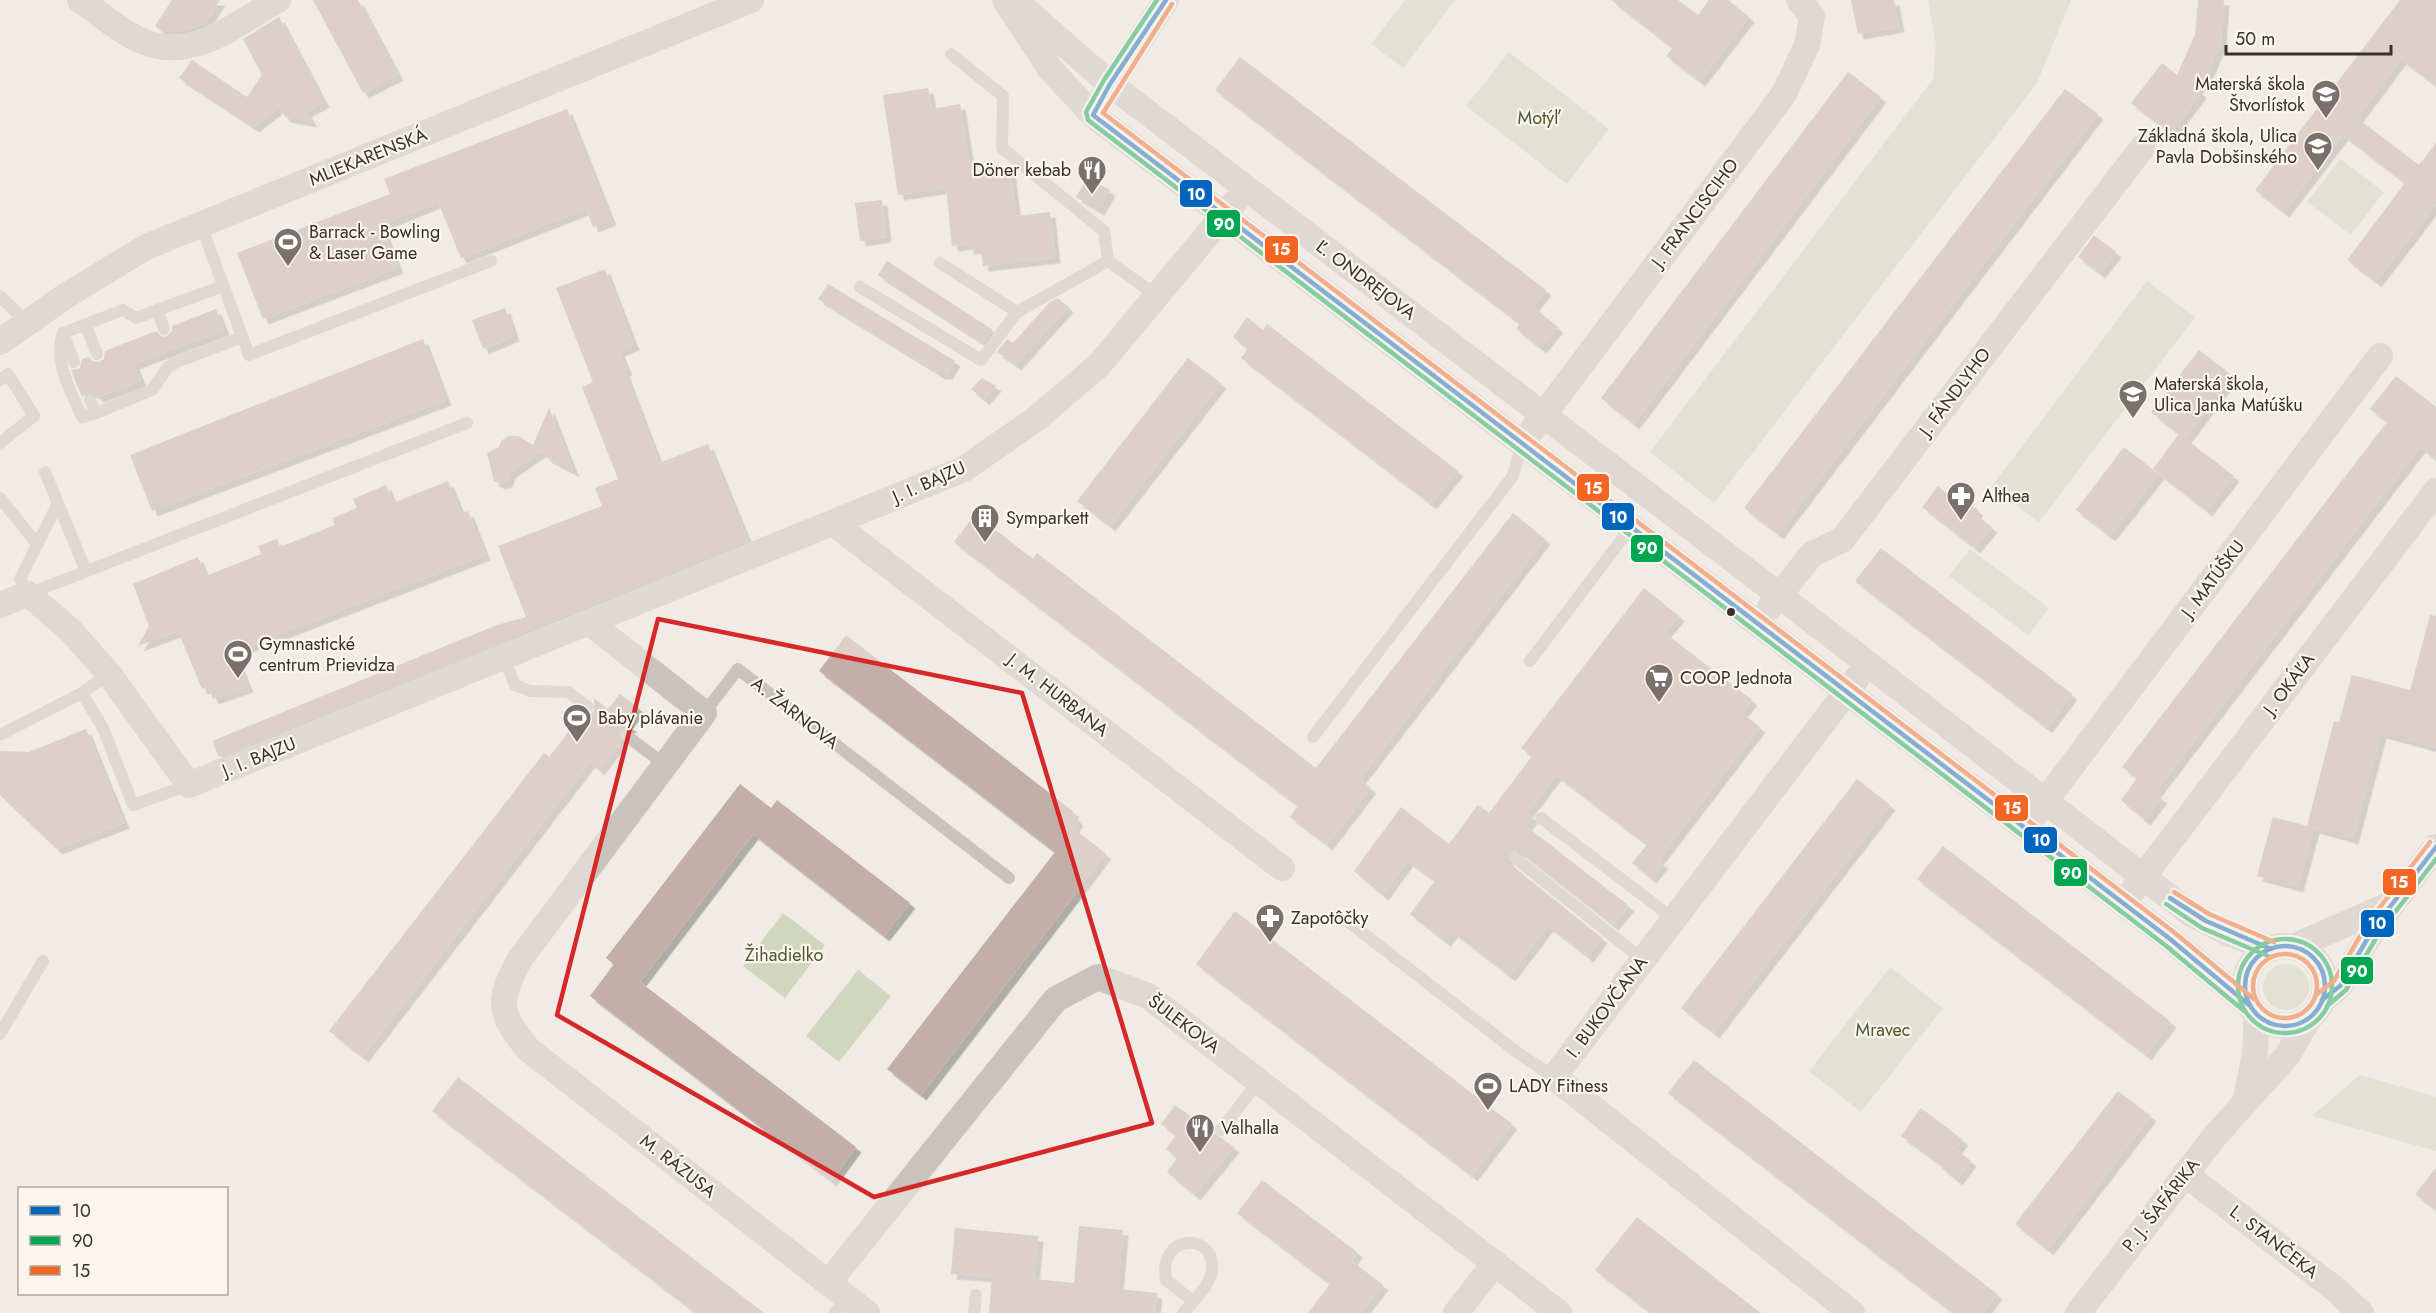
<svg xmlns="http://www.w3.org/2000/svg" width="2436" height="1313" font-family="Jost,sans-serif">
<defs>
<filter id="shadow"><feDropShadow dx="5.5" dy="5.5" stdDeviation="0" flood-color="#0004"/></filter>
</defs>
<rect width="100%" height="100%" fill="#f0ebe5"/>
<g fill="#d1d6bf">
<path d="M 1405,0 L 1455,0 L 1403,68 L 1371,44 Z"/>
<path d="M 1928,0 L 2071,0 L 2037,83 L 1714,503 L 1650,452 L 1933,79 L 1936,46 Z"/>
<path d="M 1509,52 L 1609,129 L 1567,184 L 1466,106 Z"/>
<path d="M 2340,159 L 2384,192 L 2351,235 L 2307,202 Z"/>
<path d="M 2147,281 L 2195,317 L 2039,522 L 1991,487 Z"/>
<path d="M 1970,549 L 2049,608 L 2028,635 L 1949,576 Z"/>
<path d="M 783,913 L 825,945 L 785,998 L 743,966 Z"/>
<circle cx="2286" cy="987" r="23"/>
<path d="M 1890,967 L 1943,1008 L 1861,1112 L 1809,1071 Z"/>
<path d="M 858,970 L 891,996 L 839,1062 L 806,1036 Z"/>
<path d="M 2360,1075 L 2436,1097 L 2436,1151 L 2312,1116 Z"/>
</g>
<g fill="#c3afa7" filter="url(#shadow)">
<path d="M 172,0 L 220,0 L 205,24 L 177,32 L 164,32 L 155,26 Z"/>
<path d="M 313,0 L 358,0 L 398,75 L 363,93 Z"/>
<path d="M 1611,0 L 1678,0 L 1698,15 L 1709,0 L 1728,0 L 1749,17 L 1700,81 L 1666,56 L 1673,48 Z"/>
<path d="M 1851,0 L 1894,0 L 1899,27 L 1858,34 Z"/>
<path d="M 2198,0 L 2224,0 L 2221,42 L 2210,69 L 2197,89 L 2201,93 L 2171,133 L 2131,103 L 2162,63 L 2177,75 L 2195,35 Z"/>
<path d="M 2400,0 L 2436,0 L 2436,86 L 2401,59 L 2357,118 L 2419,165 L 2436,143 L 2436,204 L 2376,282 L 2347,260 L 2405,183 L 2343,135 L 2284,212 L 2255,190 Z"/>
<path d="M 279,17 L 324,102 L 306,112 L 312,122 L 285,117 L 279,107 L 254,127 L 179,78 L 192,60 L 247,97 L 262,75 L 243,39 Z"/>
<path d="M 1240,57 L 1546,290 L 1533,307 L 1558,327 L 1541,348 L 1516,329 L 1520,324 L 1215,90 Z"/>
<path d="M 1848,72 L 1881,97 L 1634,424 L 1601,398 Z"/>
<path d="M 928,88 L 932,109 L 960,104 L 971,172 L 1010,168 L 1016,216 L 1050,212 L 1055,258 L 983,266 L 981,248 L 968,249 L 968,244 L 952,246 L 946,188 L 898,195 L 883,95 Z"/>
<path d="M 2065,89 L 2098,114 L 1778,534 L 1744,508 Z"/>
<path d="M 567,109 L 611,220 L 593,227 L 586,209 L 461,258 L 438,202 L 381,225 L 398,268 L 263,319 L 237,253 L 390,194 L 384,179 Z"/>
<path d="M 1087,178 L 1110,190 L 1099,210 L 1076,197 Z"/>
<path d="M 882,200 L 886,237 L 860,241 L 855,203 Z"/>
<path d="M 2094,235 L 2116,252 L 2100,273 L 2078,257 Z"/>
<path d="M 887,261 L 993,330 L 983,343 L 878,275 Z"/>
<path d="M 605,269 L 634,345 L 619,351 L 627,370 L 624,371 L 659,463 L 708,444 L 748,541 L 219,757 L 212,741 L 497,625 L 526,617 L 498,546 L 602,506 L 595,488 L 618,479 L 582,387 L 593,382 L 556,288 Z"/>
<path d="M 828,284 L 955,361 L 947,374 L 940,374 L 818,299 Z"/>
<path d="M 1058,298 L 1068,307 L 1016,365 L 997,352 L 1007,339 L 1013,343 L 1049,303 Z"/>
<path d="M 505,308 L 514,336 L 483,349 L 472,320 Z"/>
<path d="M 216,309 L 224,330 L 134,364 L 141,381 L 98,397 L 94,393 L 87,392 L 82,397 L 71,370 L 80,368 L 82,359 L 89,357 L 92,361 L 99,362 L 104,359 L 105,351 L 156,331 L 162,337 L 167,336 L 172,331 L 172,326 Z"/>
<path d="M 1247,317 L 1263,330 L 1267,324 L 1458,471 L 1431,504 L 1241,358 L 1248,349 L 1233,337 Z"/>
<path d="M 423,339 L 446,400 L 152,511 L 130,455 Z"/>
<path d="M 2199,350 L 2233,376 L 2185,439 L 2151,412 Z"/>
<path d="M 1188,358 L 1221,383 L 1110,526 L 1077,501 Z"/>
<path d="M 2396,376 L 2436,407 L 2436,460 L 2420,447 L 2155,793 L 2162,798 L 2145,820 L 2121,800 L 2137,778 L 2122,767 L 2387,422 L 2370,409 Z"/>
<path d="M 982,378 L 996,386 L 984,400 L 971,389 Z"/>
<path d="M 549,408 L 574,472 L 546,457 L 543,450 L 510,473 L 507,482 L 500,484 L 494,481 L 487,453 L 498,448 L 502,440 L 509,436 L 518,436 L 533,445 Z"/>
<path d="M 2179,434 L 2234,476 L 2207,511 L 2153,469 Z"/>
<path d="M 2124,447 L 2159,474 L 2110,536 L 2076,510 Z"/>
<path d="M 448,481 L 461,513 L 468,511 L 485,555 L 234,652 L 248,687 L 213,699 L 208,687 L 202,689 L 178,631 L 138,646 L 149,626 L 133,584 L 198,557 L 206,576 L 261,554 L 258,546 L 277,539 L 280,547 L 335,525 L 332,518 L 357,508 L 353,499 L 386,485 L 393,503 Z"/>
<path d="M 1938,486 L 1955,500 L 1958,495 L 1978,510 L 1975,514 L 1992,527 L 1975,548 L 1922,507 Z"/>
<path d="M 1513,513 L 1545,539 L 1360,779 L 1371,788 L 1327,845 L 1290,817 L 1298,806 L 954,542 L 975,514 L 1033,559 L 1037,553 L 1316,768 Z"/>
<path d="M 1881,548 L 2072,694 L 2047,728 L 1855,581 Z"/>
<path d="M 1644,588 L 1679,616 L 1665,633 L 1752,700 L 1742,713 L 1760,727 L 1658,860 L 1663,863 L 1651,878 L 1632,863 L 1647,845 L 1556,775 L 1527,813 L 1533,817 L 1526,826 L 1629,906 L 1613,925 L 1520,852 L 1511,851 L 1507,857 L 1510,864 L 1602,938 L 1588,957 L 1548,926 L 1510,976 L 1453,932 L 1445,941 L 1410,914 L 1435,881 L 1408,861 L 1383,895 L 1354,871 L 1401,807 L 1449,844 L 1478,805 L 1489,813 L 1532,756 L 1521,748 Z"/>
<path d="M 2430,615 L 2436,616 L 2436,748 L 2381,733 L 2353,839 L 2314,828 L 2298,887 L 2257,876 L 2273,817 L 2307,826 L 2334,721 L 2339,722 L 2352,675 L 2410,690 Z"/>
<path d="M 846,635 L 1074,812 L 1072,814 L 1078,821 L 1073,828 L 1106,854 L 921,1095 L 887,1069 L 1055,852 L 819,671 Z"/>
<path d="M 620,694 L 639,708 L 627,724 L 632,727 L 619,730 L 621,741 L 599,770 L 590,762 L 363,1057 L 329,1031 L 544,753 L 549,757 L 583,713 L 588,715 L 594,712 L 594,698 L 608,709 Z"/>
<path d="M 86,729 L 124,823 L 57,849 L 0,795 L 0,751 L 29,752 Z"/>
<path d="M 1857,779 L 1890,805 L 1714,1033 L 1681,1008 Z"/>
<path d="M 740,784 L 771,808 L 777,800 L 910,903 L 884,936 L 753,834 L 640,982 L 856,1147 L 831,1181 L 590,996 L 614,964 L 606,958 Z"/>
<path d="M 1943,846 L 2171,1022 L 2146,1055 L 1917,879 Z"/>
<path d="M 1235,911 L 1512,1124 L 1472,1176 L 1196,964 Z"/>
<path d="M 1694,1060 L 1997,1294 L 1983,1313 L 1953,1313 L 1668,1093 Z"/>
<path d="M 458,1077 L 652,1227 L 764,1313 L 696,1313 L 432,1111 Z"/>
<path d="M 2118,1091 L 2151,1116 L 2048,1250 L 2015,1224 Z"/>
<path d="M 1175,1105 L 1234,1147 L 1195,1195 L 1167,1172 L 1177,1158 L 1166,1149 L 1176,1135 L 1161,1124 Z"/>
<path d="M 1921,1108 L 1963,1140 L 1956,1149 L 1971,1161 L 1957,1180 L 1942,1168 L 1943,1166 L 1901,1136 Z"/>
<path d="M 2436,1168 L 2436,1210 L 2415,1194 Z"/>
<path d="M 1262,1180 L 1357,1252 L 1352,1261 L 1383,1285 L 1361,1313 L 1308,1313 L 1330,1284 L 1237,1213 Z"/>
<path d="M 1637,1217 L 1714,1277 L 1761,1313 L 1651,1313 L 1617,1287 L 1595,1270 Z"/>
<path d="M 1079,1226 L 1123,1230 L 1118,1289 L 1157,1293 L 1155,1313 L 989,1313 L 992,1277 L 951,1274 L 955,1228 L 1038,1236 L 1034,1279 L 1074,1283 Z"/>
</g>
<g fill="none" stroke-linecap="round" stroke-linejoin="round">
<g stroke="#c9c3be" stroke-width="12">
<path d="M 951,54 L 1003,96 L 1002,148 L 1104,231 L 1108,261 L 1157,296"/>
<path d="M 201,225 L 249,355 L 491,261"/>
<path d="M 940,263 L 1017,312 L 1108,261"/>
<path d="M 860,287 L 981,360 L 1017,312"/>
<path d="M 0,296 L 26,322"/>
<path d="M 157,310 L 164,329"/>
<path d="M 85,324 L 97,354"/>
<path d="M 63,333 C 53,363 71,390 82,417 L 96,413"/>
<path d="M 74,362 L 63,333 L 123,310 L 136,318 L 223,286"/>
<path d="M 0,380 L 8,374 L 34,416 L 0,443"/>
<path d="M 90,400 L 96,413 L 152,390 L 168,367 L 177,362 L 243,337"/>
<path d="M 45,472 L 86,571"/>
<path d="M 0,498 L 37,544"/>
<path d="M 58,503 L 20,579 L 28,594 L 467,423"/>
<path d="M 504,658 L 515,685 L 530,691 L 568,692 L 588,707"/>
<path d="M 1530,661 L 1631,527"/>
<path d="M 82,693 L 103,728 L 133,805 L 189,785"/>
<path d="M 704,713 L 738,669 L 1009,878"/>
<path d="M 0,735 L 82,693 L 109,674"/>
<path d="M 626,735 L 665,765"/>
<path d="M 1313,737 L 1513,476 L 1522,444"/>
<path d="M 1541,818 L 1674,919"/>
<path d="M 1515,858 L 1643,960"/>
<path d="M 1346,920 L 1518,1053 L 1554,1077"/>
<path d="M 0,1034 L 43,961"/>
<path d="M 1221,1130 L 1259,1081"/>
<path d="M 835,1313 L 847,1297"/>
<path d="M 974,1313 L 976,1295"/>
<path d="M 1183,1313 C 1193,1301 1213,1284 1212,1266 C 1212,1232 1158,1234 1166,1280 L 1193,1301"/>
</g>
<g stroke="#c9c3be" stroke-width="26">
<path d="M 80,0 C 99,13 120,32 142,41 C 191,63 237,23 278,0"/>
<path d="M 1005,0 L 1051,70 L 1093,115 L 2170,939 L 2249,1005"/>
<path d="M 1021,6 L 1110,84 L 1779,595 L 2190,913 L 2228,933 L 2271,949"/>
<path d="M 1102,99 L 1166,0"/>
<path d="M 0,342 L 64,297 L 146,247 L 751,0"/>
<path d="M 1533,429 L 1784,94 L 1807,45 L 1812,16 L 1799,0"/>
<path d="M 833,523 L 1282,868"/>
<path d="M 0,605 L 28,594 L 70,630 L 109,674 L 189,785 L 964,469 L 1037,418 L 1099,365 L 1234,203"/>
<path d="M 1770,607 L 1812,554 L 1842,540 L 2142,148"/>
<path d="M 590,623 L 704,713 L 520,959 C 497,1000 498,1014 529,1050 L 867,1313"/>
<path d="M 2034,816 L 2380,356"/>
<path d="M 2133,890 L 2436,491"/>
<circle cx="2285" cy="986" r="40"/>
<path d="M 2293,947 L 2389,905"/>
<path d="M 2322,1000 L 2340,986 L 2373,929 L 2436,847"/>
<path d="M 2246,1099 L 2255,1054 L 2257,1015"/>
<path d="M 2185,1174 L 2335,1289 L 2361,1313"/>
<path d="M 829,1282 L 1056,999 L 1098,977 L 1148,996 L 1559,1313"/>
<path d="M 1456,1313 L 1495,1263"/>
<path d="M 1852,1313 L 1554,1077 L 1857,678"/>
<path d="M 2078,1313 L 2215,1136 L 2287,1056 L 2309,1018"/>
</g>
<g stroke="#fbf5ee" stroke-width="9">
<g id="bus-1">
<path d="M 1166,0 L 1110,84 L 1093,115 L 2170,939 L 2249,1005"/>
<path d="M 2170,898 L 2206,921 L 2271,949"/>
<circle cx="2285" cy="986" r="40"/>
<path d="M 2322,1000 L 2340,986 L 2373,929 L 2436,847"/>
</g>
</g>
<g stroke="#fbf5ee" stroke-width="9">
<g id="bus-2">
<path d="M 1157,0 L 1104,80 L 1086,112 L 1088,120 L 2165,945 L 2244,1011"/>
<path d="M 2166,904 L 2202,928 L 2268,956"/>
<circle cx="2285" cy="986" r="47"/>
<path d="M 2327,1006 L 2346,990 L 2379,933 L 2436,859"/>
</g>
</g>
<g stroke="#fbf5ee" stroke-width="9">
<g id="bus-3">
<path d="M 1172,4 L 1103,113 L 2175,933 L 2254,999"/>
<path d="M 2174,892 L 2209,914 L 2274,942"/>
<circle cx="2285" cy="986" r="32"/>
<path d="M 2317,994 L 2334,981 L 2367,924 L 2430,842"/>
</g>
</g>
<use href="#bus-1" stroke="#0065bd" stroke-width="4.5"/>
<use href="#bus-2" stroke="#00a651" stroke-width="4.5"/>
<use href="#bus-3" stroke="#f26522" stroke-width="4.5"/>
</g>
<path d="M0 0H2436V1313H0ZM 658,619 L 1022,693 L 1152,1123 L 874,1197 L 557,1015 Z" fill="#f0ebe5" fill-opacity=".55" fill-rule="evenodd"/>
<path fill="none" stroke="#d62828" stroke-width="4.5" stroke-linejoin="round" d="M 658,619 L 1022,693 L 1152,1123 L 874,1197 L 557,1015 Z"/>
<defs>
<g id="school-pin" transform="scale(1.5)"><path d="M0 17L-7.5 6A9.5 9.5 0 1 1 7.5 6Z" fill="#7a716c" stroke="#fbf5ee"/><path d="M0-5L7-2L0 1L-7-2ZM-4 1L0 2.5L4 1V4Q0 6-4 4Z" fill="#fff"/></g>
<g id="restaurant-pin" transform="scale(1.5)"><path d="M0 17L-7.5 6A9.5 9.5 0 1 1 7.5 6Z" fill="#7a716c" stroke="#fbf5ee"/><path d="M-5-6h1v4h1v-4h1v4h1v-4h1v5L-1.5 .5V6h-2V.5L-5-1ZM5-6V6H3V1.5H1.5Q1.5-4 5-6Z" fill="#fff"/></g>
<g id="stadium-pin" transform="scale(1.5)"><path d="M0 17L-7.5 6A9.5 9.5 0 1 1 7.5 6Z" fill="#7a716c" stroke="#fbf5ee"/><path d="M0-5a6.5 5 0 1 0 0 10a6.5 5 0 1 0 0-10ZM-3.5-1.8h7v3.6h-7Z" fill="#fff"/></g>
<g id="pharmacy-pin" transform="scale(1.5)"><path d="M0 17L-7.5 6A9.5 9.5 0 1 1 7.5 6Z" fill="#7a716c" stroke="#fbf5ee"/><path d="M-2-6h4v4h4v4h-4v4h-4v-4h-4v-4h4Z" fill="#fff"/></g>
<g id="building-pin" transform="scale(1.5)"><path d="M0 17L-7.5 6A9.5 9.5 0 1 1 7.5 6Z" fill="#7a716c" stroke="#fbf5ee"/><path d="M-4-6H4V6H1V3H-1V6H-4ZM-2.5-4.3h1.7v1.8h-1.7ZM.8-4.3h1.7v1.8H.8ZM-2.5-1h1.7V.8h-1.7ZM.8-1h1.7V.8H.8Z" fill="#fff"/></g>
<g id="supermarket-pin" transform="scale(1.5)"><path d="M0 17L-7.5 6A9.5 9.5 0 1 1 7.5 6Z" fill="#7a716c" stroke="#fbf5ee"/><path d="M-6-5.5h2.5l.6 2H6L4.5 2H-2.5L-4.4-4H-6ZM-1.5 3.2a1.3 1.3 0 1 0 .1 0ZM3 3.2a1.3 1.3 0 1 0 .1 0Z" fill="#fff"/></g>
</defs>
<g fill-rule="evenodd">
<use href="#school-pin" x="2326" y="94"/>
<use href="#school-pin" x="2318" y="146"/>
<use href="#restaurant-pin" x="1092" y="170"/>
<use href="#stadium-pin" x="288" y="242"/>
<use href="#school-pin" x="2133" y="394"/>
<use href="#pharmacy-pin" x="1961" y="496"/>
<use href="#building-pin" x="985" y="518"/>
<use href="#stadium-pin" x="238" y="654"/>
<use href="#supermarket-pin" x="1659" y="678"/>
<use href="#stadium-pin" x="577" y="718"/>
<use href="#pharmacy-pin" x="1270" y="918"/>
<use href="#stadium-pin" x="1488" y="1086"/>
<use href="#restaurant-pin" x="1200" y="1128"/>
</g>
<circle fill="#3b302b" stroke="#fbf5ee" stroke-width="2" cx="1731" cy="612" r="5"/>
<g text-anchor="middle" dominant-baseline="central" stroke-width="4.5" stroke-linejoin="round" paint-order="stroke">
<g font-size="18" fill="#3b302b" stroke="#fbf5ee" text-anchor="start">
<text x="2305" y="84" text-anchor="end">Materská škola<tspan x="2305" dy="21">Štvorlístok</tspan></text>
<text x="2297" y="136" text-anchor="end">Základná škola, Ulica<tspan x="2297" dy="21">Pavla Dobšinského</tspan></text>
<text x="1071" y="170" text-anchor="end">Döner kebab</text>
<text x="309" y="232">Barrack - Bowling<tspan x="309" dy="21">&amp; Laser Game</tspan></text>
<text x="2154" y="384">Materská škola,<tspan x="2154" dy="21">Ulica Janka Matúšku</tspan></text>
<text x="1982" y="496">Althea</text>
<text x="1006" y="518">Symparkett</text>
<text x="259" y="644">Gymnastické<tspan x="259" dy="21">centrum Prievidza</tspan></text>
<text x="1680" y="678">COOP Jednota</text>
<text x="598" y="718">Baby plávanie</text>
<text x="1291" y="918">Zapotôčky</text>
<text x="1509" y="1086">LADY Fitness</text>
<text x="1221" y="1128">Valhalla</text>
</g>
<g font-size="18" fill="#4a5a2e" stroke="#fbf5ee">
<text x="1538" y="118">Motýľ</text>
<text x="784" y="955">Žihadielko</text>
<text x="1883" y="1030">Mravec</text>
</g>
<g font-size="18" fill="#3b302b" stroke="#fbf5ee">
<text transform="translate(368 157) rotate(-22)">MLIEKARENSKÁ</text>
<text transform="translate(1695 213) rotate(-53)">J. FRANCISCIHO</text>
<text transform="translate(1366 280) rotate(37)">Ľ. ONDREJOVA</text>
<text transform="translate(1955 392) rotate(-53)">J. FÁNDLYHO</text>
<text transform="translate(929 482) rotate(-24)">J. I. BAJZU</text>
<text transform="translate(2213 579) rotate(-53)">J. MATÚŠKU</text>
<text transform="translate(2289 684) rotate(-53)">J. OKÁĽA</text>
<text transform="translate(1058 695) rotate(38)">J. M. HURBANA</text>
<text transform="translate(795 713) rotate(38)">A. ŽARNOVA</text>
<text transform="translate(259 757) rotate(-22)">J. I. BAJZU</text>
<text transform="translate(1607 1007) rotate(-53)">I. BUKOVČANA</text>
<text transform="translate(1184 1024) rotate(37)">ŠULEKOVA</text>
<text transform="translate(678 1166) rotate(38)">M. RÁZUSA</text>
<text transform="translate(2161 1205) rotate(-52)">P. J. ŠAFÁRIKA</text>
<text transform="translate(2274 1242) rotate(38)">L. STANČEKA</text>
</g>
</g>
<g stroke="#fbf5ee" stroke-width="2">
<rect x="1179" y="179" width="34" height="29" rx="6" fill="#0065bd"/>
<rect x="1206" y="209" width="35" height="29" rx="6" fill="#00a651"/>
<rect x="1264" y="235" width="35" height="29" rx="6" fill="#f26522"/>
<rect x="1576" y="473" width="34" height="29" rx="6" fill="#f26522"/>
<rect x="1601" y="502" width="34" height="29" rx="6" fill="#0065bd"/>
<rect x="1630" y="534" width="34" height="29" rx="6" fill="#00a651"/>
<rect x="1994" y="794" width="35" height="28" rx="6" fill="#f26522"/>
<rect x="2023" y="826" width="35" height="28" rx="6" fill="#0065bd"/>
<rect x="2053" y="858" width="35" height="29" rx="6" fill="#00a651"/>
<rect x="2382" y="868" width="35" height="28" rx="6" fill="#f26522"/>
<rect x="2360" y="909" width="35" height="29" rx="6" fill="#0065bd"/>
<rect x="2340" y="956" width="34" height="29" rx="6" fill="#00a651"/>
</g>
<g font-size="16" text-anchor="middle" font-weight="bold" fill="#fff">
<text x="1196" y="200">10</text>
<text x="1224" y="230">90</text>
<text x="1281" y="255">15</text>
<text x="1593" y="494">15</text>
<text x="1618" y="523">10</text>
<text x="1647" y="554">90</text>
<text x="2012" y="814">15</text>
<text x="2041" y="846">10</text>
<text x="2071" y="879">90</text>
<text x="2399" y="888">15</text>
<text x="2377" y="929">10</text>
<text x="2357" y="977">90</text>
</g>
<rect x="18" y="1187" width="210" height="108" fill="#fbf5ee" stroke="#aea6a0" stroke-width="1.5"/>
<rect x="30" y="1206" width="30" height="9" fill="#0065bd" stroke="#aea6a0" stroke-width="1.5"/>
<text x="72" y="1217" font-size="18" fill="#3b302b">10</text>
<rect x="30" y="1236" width="30" height="9" fill="#00a651" stroke="#aea6a0" stroke-width="1.5"/>
<text x="72" y="1247" font-size="18" fill="#3b302b">90</text>
<rect x="30" y="1266" width="30" height="9" fill="#f26522" stroke="#aea6a0" stroke-width="1.5"/>
<text x="72" y="1277" font-size="18" fill="#3b302b">15</text>
<path d="M2226 45v9h165v-9" fill="none" stroke="#3b302b" stroke-width="3"/>
<text x="2235" y="45" font-size="18" fill="#3b302b" stroke="#fbf5ee" stroke-width="4.5" paint-order="stroke">50 m</text>
</svg>
